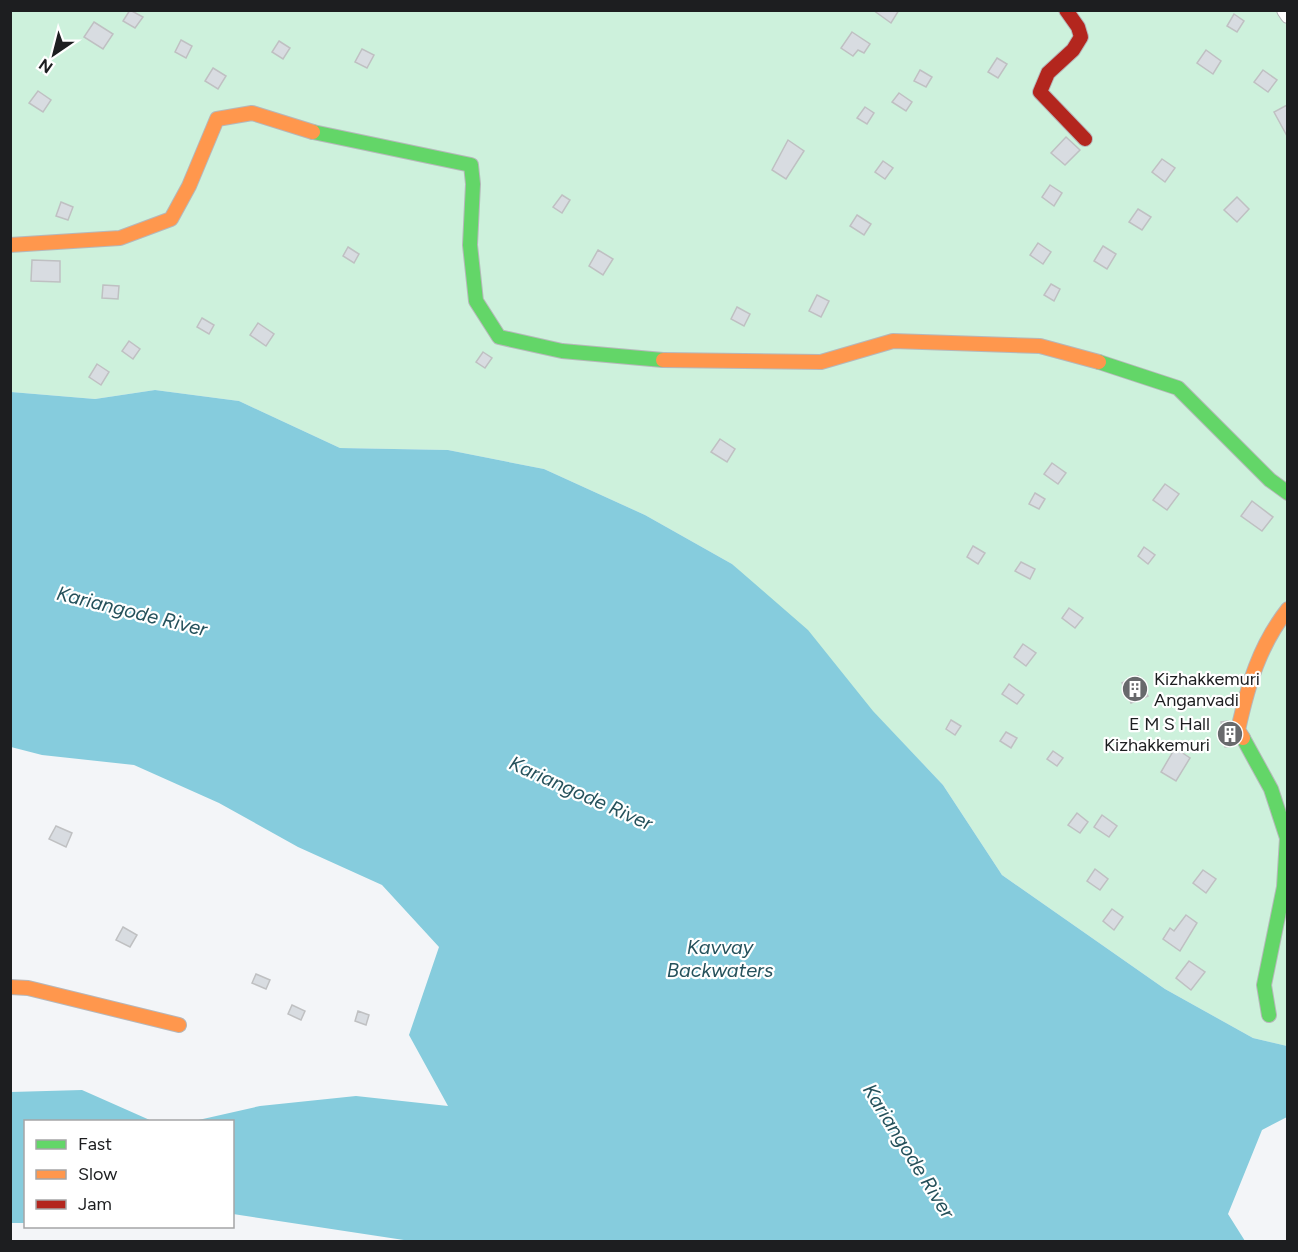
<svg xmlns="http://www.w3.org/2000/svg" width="1298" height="1252" font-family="Figtree,sans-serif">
<rect width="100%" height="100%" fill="#f3f5f8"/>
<path fill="#cdf1dc" d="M 10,11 L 1287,11 L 1287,1046 L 1253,1038 L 1165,989 L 1002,875 L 943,785 L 732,564 L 645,515 L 544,469 L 448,450 L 340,448 L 239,401 L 155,390 L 95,399 L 11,392 Z"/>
<g fill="#86ccdd">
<path d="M 155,390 L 239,401 L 340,448 L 448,450 L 544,469 L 645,515 L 732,564 L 808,630 L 873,711 L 943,785 L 1002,875 L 1165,989 L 1253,1038 L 1287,1046 L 1287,1117 L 1262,1130 L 1228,1214 L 1245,1241 L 417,1242 L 233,1214 L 232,1122 L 194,1121 L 260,1106 L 356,1096 L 448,1106 L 409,1035 L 439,947 L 382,885 L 298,847 L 219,803 L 134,765 L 42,755 L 11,747 L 11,392 L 95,399 Z"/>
<path d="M 82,1090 L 152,1121 L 26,1122 L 25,1223 L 11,1223 L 11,1092 Z"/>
</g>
<g fill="#d8dce1" stroke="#bfc0c2" stroke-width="1.5">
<path d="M 130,10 L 143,17 L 135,28 L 123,21 Z"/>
<path d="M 873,10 L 899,10 L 891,23 Z"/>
<path d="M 1234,14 L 1244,21 L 1237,32 L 1227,26 Z"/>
<path d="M 94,22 L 113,34 L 103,49 L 84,37 Z"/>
<path d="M 852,32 L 870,44 L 864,53 L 858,50 L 853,56 L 841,48 Z"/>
<path d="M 181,40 L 192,46 L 186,58 L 175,52 Z"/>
<path d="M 279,41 L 290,48 L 283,59 L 272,52 Z"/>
<path d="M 362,49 L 374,55 L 367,68 L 355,62 Z"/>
<path d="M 1206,50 L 1221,61 L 1213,74 L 1197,63 Z"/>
<path d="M 997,58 L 1007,64 L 998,78 L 988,72 Z"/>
<path d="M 213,68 L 226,76 L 218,89 L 205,81 Z"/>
<path d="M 920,70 L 932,77 L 926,87 L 914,81 Z"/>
<path d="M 1263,70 L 1277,80 L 1268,92 L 1254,82 Z"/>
<path d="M 38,91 L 51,100 L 43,112 L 29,103 Z"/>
<path d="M 899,93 L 912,102 L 906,111 L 892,102 Z"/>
<path d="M 1287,105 L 1287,136 L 1274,112 Z"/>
<path d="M 865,107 L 874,113 L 867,124 L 857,118 Z"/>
<path d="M 1066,137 L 1080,150 L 1065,165 L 1051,153 Z"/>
<path d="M 788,140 L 804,151 L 786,179 L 772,170 Z"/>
<path d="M 1162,159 L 1175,168 L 1165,182 L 1152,172 Z"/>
<path d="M 883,161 L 893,168 L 885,179 L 875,172 Z"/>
<path d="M 1050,185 L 1062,193 L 1054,206 L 1042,197 Z"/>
<path d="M 562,195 L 570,200 L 562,213 L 553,207 Z"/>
<path d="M 1237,197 L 1249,209 L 1237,222 L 1224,210 Z"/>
<path d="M 61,202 L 73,207 L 68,220 L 56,216 Z"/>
<path d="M 1138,209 L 1151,217 L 1142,230 L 1129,222 Z"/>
<path d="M 857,215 L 871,224 L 864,235 L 850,226 Z"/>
<path d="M 1038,243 L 1051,252 L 1043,264 L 1030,255 Z"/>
<path d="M 1103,246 L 1116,254 L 1107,269 L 1094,261 Z"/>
<path d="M 348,247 L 359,254 L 354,263 L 343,256 Z"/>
<path d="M 598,250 L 613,259 L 603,275 L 589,266 Z"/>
<path d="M 32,260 L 60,261 L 60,282 L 31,281 Z"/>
<path d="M 1051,284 L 1060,289 L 1054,301 L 1044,295 Z"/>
<path d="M 103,285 L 119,286 L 118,299 L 102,298 Z"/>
<path d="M 817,295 L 829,301 L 821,317 L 809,311 Z"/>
<path d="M 737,307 L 750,314 L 744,326 L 731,319 Z"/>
<path d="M 202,318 L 214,325 L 209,334 L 197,327 Z"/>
<path d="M 258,323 L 274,334 L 266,346 L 250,335 Z"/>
<path d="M 129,341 L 140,349 L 133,359 L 122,351 Z"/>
<path d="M 483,352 L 492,358 L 485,368 L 476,362 Z"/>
<path d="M 97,364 L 109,372 L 101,385 L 89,377 Z"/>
<path d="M 720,439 L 735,449 L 727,462 L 711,452 Z"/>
<path d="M 1052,463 L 1066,473 L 1058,484 L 1044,474 Z"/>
<path d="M 1165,484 L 1179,494 L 1167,510 L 1153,500 Z"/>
<path d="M 1035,493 L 1045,499 L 1039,509 L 1029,504 Z"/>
<path d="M 1252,501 L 1273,517 L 1262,531 L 1241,516 Z"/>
<path d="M 973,546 L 985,553 L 978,564 L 967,557 Z"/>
<path d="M 1144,547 L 1155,555 L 1148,564 L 1138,556 Z"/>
<path d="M 1021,562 L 1035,569 L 1030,579 L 1015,571 Z"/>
<path d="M 1069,608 L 1083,618 L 1075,628 L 1062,618 Z"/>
<path d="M 1023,644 L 1036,653 L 1026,666 L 1014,657 Z"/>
<path d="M 1138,676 L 1148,696 L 1131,703 L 1122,683 Z"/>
<path d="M 1009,684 L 1024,695 L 1017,704 L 1002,694 Z"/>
<path d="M 951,720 L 961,726 L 955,735 L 946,729 Z"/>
<path d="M 1228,721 L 1227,735 L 1233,746 L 1225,747 L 1221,722 Z"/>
<path d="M 1006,732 L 1017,738 L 1011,748 L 1000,741 Z"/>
<path d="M 1175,748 L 1190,758 L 1176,781 L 1161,772 Z"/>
<path d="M 1053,751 L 1063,758 L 1057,766 L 1047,759 Z"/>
<path d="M 1077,813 L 1088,822 L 1080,833 L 1068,825 Z"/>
<path d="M 1102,815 L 1117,826 L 1109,837 L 1094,827 Z"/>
<path d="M 56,826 L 72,833 L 66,847 L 49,839 Z"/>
<path d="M 1095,869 L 1108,879 L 1100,890 L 1087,881 Z"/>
<path d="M 1203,870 L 1216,879 L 1206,893 L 1193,883 Z"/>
<path d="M 1112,909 L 1123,917 L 1114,930 L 1103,921 Z"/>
<path d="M 1186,915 L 1197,923 L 1180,951 L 1163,939 L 1170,928 L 1174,931 Z"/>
<path d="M 123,927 L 137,935 L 130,947 L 116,940 Z"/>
<path d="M 1189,961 L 1205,972 L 1191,990 L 1176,978 Z"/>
<path d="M 256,974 L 270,980 L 266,989 L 252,983 Z"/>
<path d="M 292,1005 L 305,1011 L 301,1020 L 288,1014 Z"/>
<path d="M 358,1011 L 369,1015 L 366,1025 L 355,1021 Z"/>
</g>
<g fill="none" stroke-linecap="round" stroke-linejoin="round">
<g stroke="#b6b7ba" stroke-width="16">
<path id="street" d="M 1284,10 L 1288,16"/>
</g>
<g stroke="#b6b7ba" stroke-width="16">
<g id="fast">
<path d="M 313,132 L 471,165 L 473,184 L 470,245 L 476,301 L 499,337 L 562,351 L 663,360"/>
<path d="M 1099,362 L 1178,388 L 1270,480 L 1288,493"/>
<path d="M 1243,738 L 1271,789 L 1287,838 L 1284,887 L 1264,985 L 1269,1015"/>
</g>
</g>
<g stroke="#b6b7ba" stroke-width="16">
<g id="slow">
<path d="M 10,245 L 120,238 L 171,219 L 189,186 L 217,119 L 252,113 L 313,132"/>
<path d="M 663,360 L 821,362 L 893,341 L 1040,346 L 1099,362"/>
<path d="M 1243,738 L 1238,730 C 1248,685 1259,646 1288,609"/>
<path d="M 10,987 L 28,988 L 179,1025"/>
</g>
</g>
<g stroke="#b6b7ba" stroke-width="16">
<path id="jam" d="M 1066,10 L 1078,27 L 1081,37 L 1073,50 L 1048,73 L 1040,92 L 1085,139"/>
</g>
<use href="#street" stroke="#fdfefe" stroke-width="14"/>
<use href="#fast" stroke="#63d668" stroke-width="14"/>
<use href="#slow" stroke="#ff974d" stroke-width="14"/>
<use href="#jam" stroke="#b3261e" stroke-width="14"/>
</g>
<defs>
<g id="building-disc" transform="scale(1.35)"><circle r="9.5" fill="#68696c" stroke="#fff"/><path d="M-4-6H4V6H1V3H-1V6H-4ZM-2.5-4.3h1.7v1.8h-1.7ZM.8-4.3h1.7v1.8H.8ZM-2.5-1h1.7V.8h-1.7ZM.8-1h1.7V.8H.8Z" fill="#fff"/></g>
</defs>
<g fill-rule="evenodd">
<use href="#building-disc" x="1135" y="689"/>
<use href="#building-disc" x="1230" y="734"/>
</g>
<g text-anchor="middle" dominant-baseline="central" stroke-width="4.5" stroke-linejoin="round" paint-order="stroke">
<g font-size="18" fill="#1d1e20" stroke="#fff" text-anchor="start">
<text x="1154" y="679">Kizhakkemuri<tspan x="1154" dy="21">Anganvadi</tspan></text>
<text x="1210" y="724" text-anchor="end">E M S Hall<tspan x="1210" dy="21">Kizhakkemuri</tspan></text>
</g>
<g font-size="20" font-style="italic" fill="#25515b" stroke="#fff">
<text transform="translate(132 611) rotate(14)">Kariangode River</text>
<text transform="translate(581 793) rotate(24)">Kariangode River</text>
<text x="720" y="947">Kavvay<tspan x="720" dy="23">Backwaters</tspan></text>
<text transform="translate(909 1151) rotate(58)">Kariangode River</text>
</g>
</g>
<rect width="1298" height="1252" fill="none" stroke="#1d1e20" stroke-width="24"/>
<rect x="24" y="1120" width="210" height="108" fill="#ffffff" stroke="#a5a5a6" stroke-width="1.5"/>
<rect x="36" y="1140" width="30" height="9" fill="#63d668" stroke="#a5a5a6" stroke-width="1.5"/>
<text x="78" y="1150" font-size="18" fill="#1d1e20">Fast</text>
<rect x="36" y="1170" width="30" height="9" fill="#ff974d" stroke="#a5a5a6" stroke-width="1.5"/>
<text x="78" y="1180" font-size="18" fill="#1d1e20">Slow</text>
<rect x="36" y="1200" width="30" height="9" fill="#b3261e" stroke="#a5a5a6" stroke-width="1.5"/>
<text x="78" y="1210" font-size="18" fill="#1d1e20">Jam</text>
<g transform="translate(54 54) rotate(215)" stroke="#ffffff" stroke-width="4.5" paint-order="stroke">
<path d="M0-4.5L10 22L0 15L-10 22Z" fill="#1d1e20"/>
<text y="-9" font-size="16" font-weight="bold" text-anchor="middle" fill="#1d1e20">N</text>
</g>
</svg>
